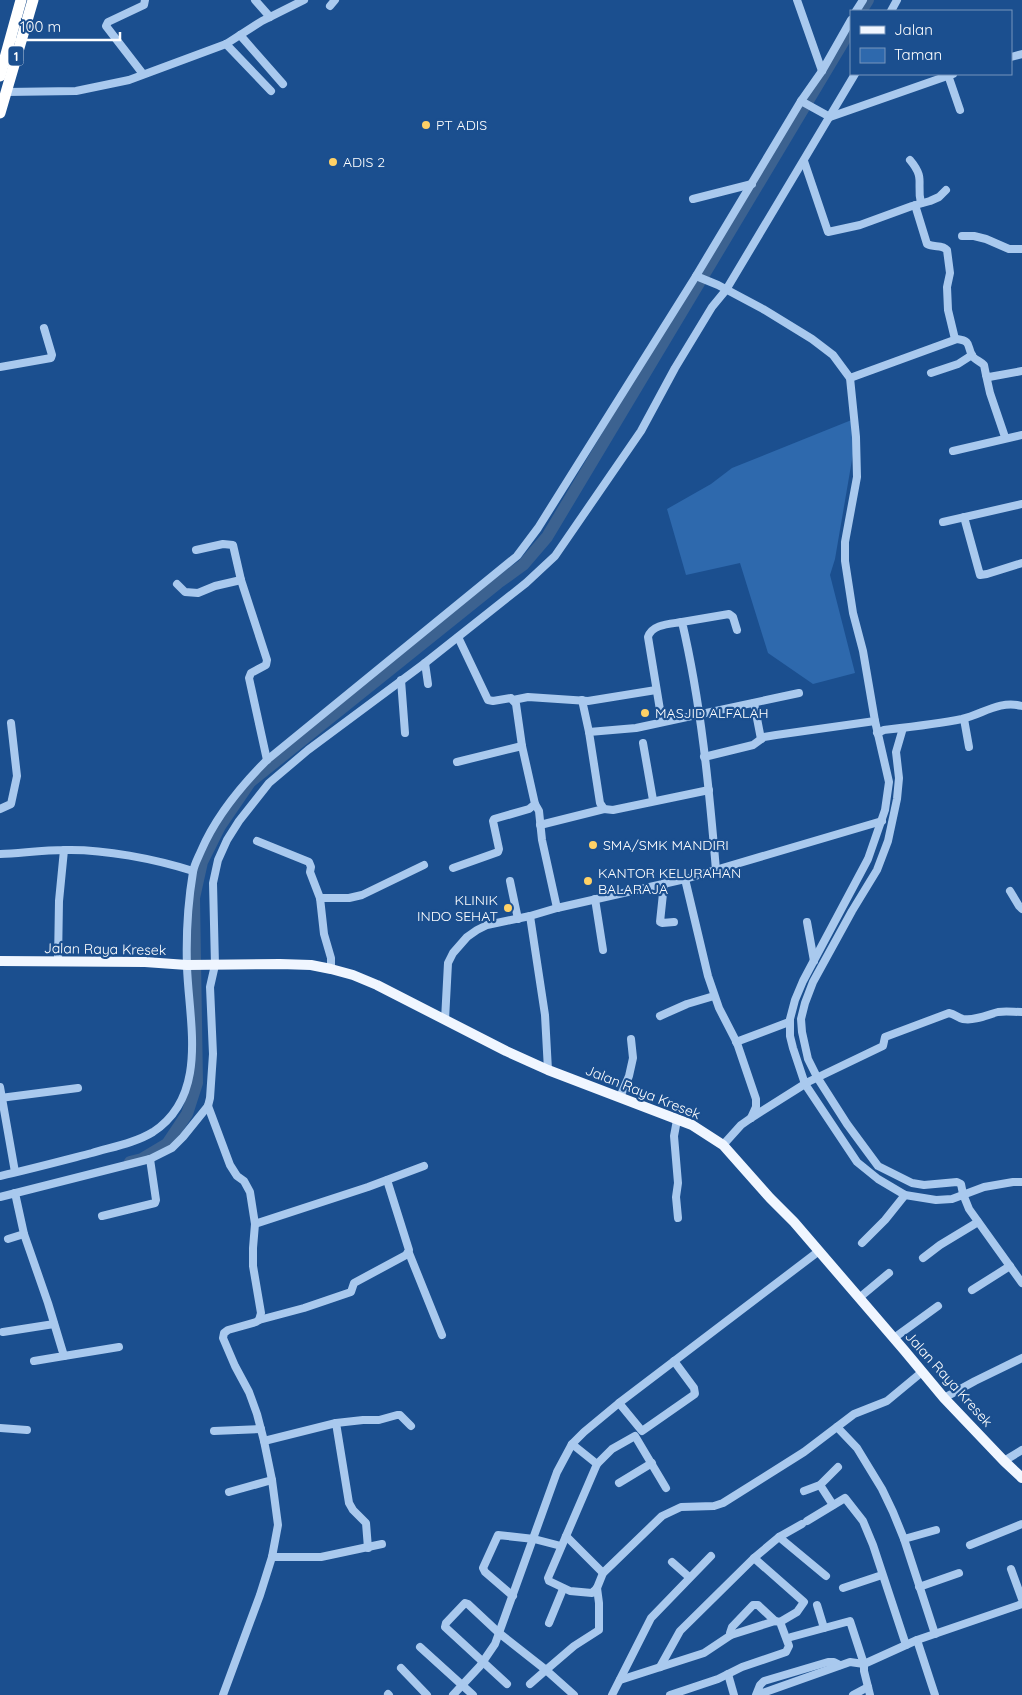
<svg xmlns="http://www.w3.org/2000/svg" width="1022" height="1695" font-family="Quicksand,sans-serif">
<rect width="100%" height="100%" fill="#1b4f8f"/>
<path fill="#2e69ad" d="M 854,419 L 853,454 L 835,559 L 830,575 L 855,673 L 813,684 L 768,653 L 740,563 L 686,575 L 667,509 L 711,484 L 732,468 Z"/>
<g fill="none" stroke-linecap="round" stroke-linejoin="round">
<g stroke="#3c6290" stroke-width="12">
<path d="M 861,11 L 868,0"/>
<path d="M 130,1162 L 142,1159 L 167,1144 L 187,1114 L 197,1083 L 194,898 L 202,862 L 220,826 L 250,782 L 498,583 L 523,565 L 547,537 L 851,29"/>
</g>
<g stroke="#a9c9ee" stroke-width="8">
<path d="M 255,0 L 270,17"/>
<path d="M 797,0 L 822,71"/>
<path d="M 330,6 L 335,0"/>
<path d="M 856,11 L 863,0"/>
<path d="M 891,11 L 897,0"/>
<path d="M 240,35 L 283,84"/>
<path d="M 226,44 L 271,91"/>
<path d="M 1011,57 L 1022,54"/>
<path d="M 143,74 L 106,26 L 108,22 L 144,5 L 145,0"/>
<path d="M 948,75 L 960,110"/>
<path d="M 6,92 L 76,91 L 129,80 L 226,44 L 262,21 L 304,0"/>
<path d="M 801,101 L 830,117 L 953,74"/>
<path d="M 910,160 C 926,179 916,183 921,203"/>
<path d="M 804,161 L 828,232 L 860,225 L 912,206 L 930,201 L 939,197 L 946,190"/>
<path d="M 693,199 L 752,184"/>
<path d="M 915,205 L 927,244 C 934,248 942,244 947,250 L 950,273 L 947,287 L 948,310 L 955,339"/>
<path d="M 962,236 L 974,236 L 986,239 L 1009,249 L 1022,249"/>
<path d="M 696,276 L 718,285 L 763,309 L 812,339 L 833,355 L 850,378 L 856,437 L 857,477 L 845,542 L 845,561 L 853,613 L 863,651 L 875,721 L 889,782 L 885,810 L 868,859 L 803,981 L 795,1000 L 790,1019 L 790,1036 L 793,1048 L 805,1084 L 857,1162 L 878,1179 L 905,1195 L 936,1200 L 952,1199 L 984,1187 L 1013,1182 L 1022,1182"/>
<path d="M 0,367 L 51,358 L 52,355 L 44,328"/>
<path d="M 931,373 L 958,364 L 972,355"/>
<path d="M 986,375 L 990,393 L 1005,437"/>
<path d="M 850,378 L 957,339 C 973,341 966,347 973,357 C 976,360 981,362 984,365 L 986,375 L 989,377 L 1022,371"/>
<path d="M 953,451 L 1022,435"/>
<path d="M 964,517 L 980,575 L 987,574 L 1022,563"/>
<path d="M 943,522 L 1022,504"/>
<path d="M 196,550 L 223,544 L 233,545 L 241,580 L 267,660 L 266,665 L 251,673 L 249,678 L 267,760"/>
<path d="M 177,584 L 185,592 L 198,593 L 215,586 L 241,580"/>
<path d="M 425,663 L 428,684"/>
<path d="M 401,680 L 405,733"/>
<path d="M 513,700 L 528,697 L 588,701 L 656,690"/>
<path d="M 582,700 L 589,732"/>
<path d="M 754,703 L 761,739"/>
<path d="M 964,719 L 969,747"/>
<path d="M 662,722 L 648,637 C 652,624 670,624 682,622"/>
<path d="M 903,728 L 896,752 L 899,778 L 897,799 L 888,841 L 877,870 L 852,911 L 813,982 L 805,1003 L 801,1019 L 802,1032 L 808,1059 L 817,1077 L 847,1124 L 878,1166 L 912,1183 L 924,1185 L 957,1182 L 961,1184 L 963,1194 L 969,1209 L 1022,1283"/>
<path d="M 877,733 L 884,730 C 910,727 937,724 962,719 C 983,714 999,700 1022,706"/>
<path d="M 643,743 L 653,800"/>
<path d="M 704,757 L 753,745 L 764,737 L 776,735 L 875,721"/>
<path d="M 457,762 L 522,746"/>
<path d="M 709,790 L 613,810 L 604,809 L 600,803 L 589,732 L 636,728 L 799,693"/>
<path d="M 535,804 L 539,811 L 542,840 L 557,908"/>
<path d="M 0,809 L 11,804 L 17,776 L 11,723"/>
<path d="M 540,825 L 604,809"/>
<path d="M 257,841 L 309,862 L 311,867 L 310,872 L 320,898 L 324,934 L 331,958 L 331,969"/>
<path d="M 0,854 C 22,853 43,850 65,850 C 104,849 155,859 193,871"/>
<path d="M 453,868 L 498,852 L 499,849 L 493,821 L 494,819 L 529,809 L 535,804 L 522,746 L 516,704 L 511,698 L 493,701 L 488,700 L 458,637"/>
<path d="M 716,870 C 709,787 701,703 682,622 L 729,614 L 733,617 L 737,630"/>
<path d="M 685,879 L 708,976 L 719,1008 L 737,1043 L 756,1099 L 756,1107 L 751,1118"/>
<path d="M 510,881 L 518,919"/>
<path d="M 664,884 L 660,922 L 662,923 L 674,922"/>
<path d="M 1010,891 L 1019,906 L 1022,909"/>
<path d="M 320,898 L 349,898 L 362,895 L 424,865"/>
<path d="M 595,899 L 603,950"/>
<path d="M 530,916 L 545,1015 L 548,1070"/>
<path d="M 807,922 L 814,961"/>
<path d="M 58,961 L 59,901 L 64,850"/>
<path d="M 660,1016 L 687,1004 L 714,996"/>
<path d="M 445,1020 L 448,963 L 453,953 L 467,937 L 477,930 L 487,925 L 530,916 L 557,908 L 685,879 L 882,821"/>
<path d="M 736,1042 L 789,1022"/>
<path d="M 0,1087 L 15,1172"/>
<path d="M 620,1097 L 629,1076 L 633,1058 L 631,1039"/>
<path d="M 0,1098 L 78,1088"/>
<path d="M 208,1106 L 230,1165 L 237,1176 L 244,1181 L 250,1192 L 255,1224 L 368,1187 L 424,1166"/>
<path d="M 677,1120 L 674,1136 L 678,1183 L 676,1197 L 678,1218"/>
<path d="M 723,1145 L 741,1125 L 751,1118 L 808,1082 L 883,1046 L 885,1037 L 949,1013 C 955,1014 958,1018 963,1019 C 975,1021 987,1015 998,1012 C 1006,1011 1014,1012 1022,1012"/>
<path d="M 0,1176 C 31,1169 61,1161 92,1153 C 112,1147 135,1143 153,1132 C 209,1095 189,1023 187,967 C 186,937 188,902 193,872 C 194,865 198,858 201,851 C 216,816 240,787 267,760 L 517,556 L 538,528 L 696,276 L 801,101 L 822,71 L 851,20"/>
<path d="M 15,1193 L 24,1234 L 48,1303 L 64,1356 L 34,1361"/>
<path d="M 0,1197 L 150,1159 L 172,1148 L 183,1137 L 208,1106 L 210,1098 L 213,1054 L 210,987 L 215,965 L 213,883 L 218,860 L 227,840 L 239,821 L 269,783 L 308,750 L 425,663 L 526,583 L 555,556 L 641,431 L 675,368 L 712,307 L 726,290 L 855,74"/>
<path d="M 102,1216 L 155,1203 L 156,1200 L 150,1159"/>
<path d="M 8,1239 L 24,1234"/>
<path d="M 862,1243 L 885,1220 L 905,1195"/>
<path d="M 409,1253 L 442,1335"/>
<path d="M 923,1258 L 940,1245 L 978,1222"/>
<path d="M 972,1290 L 1010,1266"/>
<path d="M 859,1298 L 889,1273"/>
<path d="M 259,1320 L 304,1308 L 351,1292 L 354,1283 L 406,1255 L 409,1250 L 387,1180"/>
<path d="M 3,1332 L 54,1324"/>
<path d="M 894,1338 L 938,1306"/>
<path d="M 64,1356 L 119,1347"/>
<path d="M 944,1398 L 975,1381 L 1022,1358"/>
<path d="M 619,1403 L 642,1431 L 695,1394 L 694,1388 L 674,1361"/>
<path d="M 336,1423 L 349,1503 L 353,1510 L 366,1523 L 368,1548"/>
<path d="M 837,1427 L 857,1448 L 882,1489 L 893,1512 L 904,1539 L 935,1634"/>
<path d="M 0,1428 L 27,1430"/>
<path d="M 214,1431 L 261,1429"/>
<path d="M 264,1441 L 336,1423 L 363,1420 L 379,1420 L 397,1415 L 400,1415 L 411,1426"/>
<path d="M 572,1444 L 597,1464 L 548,1578 L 549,1581 L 570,1591 L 592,1593 L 597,1588 L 603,1573 L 662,1516 L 681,1507 L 714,1506 L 723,1503 L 804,1452 L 854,1414 L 887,1401 L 922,1372"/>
<path d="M 1004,1461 L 1022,1450"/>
<path d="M 597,1464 L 612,1449 L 635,1436 L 666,1488"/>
<path d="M 619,1483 L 652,1463"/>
<path d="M 820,1485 L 833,1505"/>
<path d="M 804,1491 L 820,1485 L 838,1467"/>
<path d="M 229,1492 L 272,1480"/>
<path d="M 807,1521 L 845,1498 L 863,1521 L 873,1545 L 906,1645"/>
<path d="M 566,1536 L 603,1573"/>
<path d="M 779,1537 L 826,1576"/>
<path d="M 904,1539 L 936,1530"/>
<path d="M 970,1545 L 1022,1524"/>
<path d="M 272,1557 L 321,1557 L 382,1544"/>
<path d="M 754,1558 L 804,1602 L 797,1612 L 780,1622"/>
<path d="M 672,1562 L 689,1577"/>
<path d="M 1011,1569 L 1022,1599"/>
<path d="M 919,1587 L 959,1573"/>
<path d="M 843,1588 L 882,1575"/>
<path d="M 513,1596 L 485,1572 L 483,1568 L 498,1535 L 534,1539 L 561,1546"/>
<path d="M 817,1605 L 824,1628"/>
<path d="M 549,1623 L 563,1589"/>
<path d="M 731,1635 L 730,1633 L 732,1627 L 753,1605 L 758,1605 L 775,1621"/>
<path d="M 791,1637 L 850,1621 L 864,1664"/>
<path d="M 917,1640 L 935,1695"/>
<path d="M 420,1647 L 473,1695"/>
<path d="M 660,1667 L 680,1631 L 754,1558 L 779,1537 L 802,1524"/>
<path d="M 401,1668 L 427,1695"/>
<path d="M 728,1674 L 734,1695"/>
<path d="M 620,1680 L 704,1653 L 731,1635 L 775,1621 L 780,1622 L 789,1646 L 786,1652 L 742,1667 L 718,1679 L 670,1695"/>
<path d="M 507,1684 L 445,1627 L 446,1623 L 465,1603 L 468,1604 L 499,1633 L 546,1670 L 530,1684"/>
<path d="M 388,1694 L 389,1695"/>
<path d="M 223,1695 L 260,1595 L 272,1557 L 278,1525 L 272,1480 L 264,1441 L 257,1414 L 249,1392 L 235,1366 L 223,1338 L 224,1333 L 228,1330 L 256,1322 L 259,1320 L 261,1313 L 253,1266 L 253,1248 L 255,1224"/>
<path d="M 453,1695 L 480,1666 L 495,1644 L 557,1472 L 572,1444 L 584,1432 L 619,1403 L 819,1251"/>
<path d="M 574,1695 L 546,1670 L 574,1646 L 599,1630 L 599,1603 L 597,1588"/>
<path d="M 612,1695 L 651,1618 L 711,1556"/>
<path d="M 756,1695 L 760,1685 L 764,1681 L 828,1662 L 834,1662 L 840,1665"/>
<path d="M 757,1695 L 850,1662 L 864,1664"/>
<path d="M 853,1695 L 868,1687"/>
<path d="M 870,1695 L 864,1671 L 864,1664 L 917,1640 L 1022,1604"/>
</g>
<path stroke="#f0f6ff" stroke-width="10" d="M 0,961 L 145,962 L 187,965 L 280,964 L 311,965 L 331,969 L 353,975 L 377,985 L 506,1051 L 548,1070 L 692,1125 L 723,1145 L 770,1198 L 794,1222 L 904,1350 L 944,1398 L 1004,1461 L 1022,1478"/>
<g stroke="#fff" stroke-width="11">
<path d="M 0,76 L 21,0"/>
<path d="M 0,113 L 33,0"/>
</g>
</g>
<g fill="#ffd166" stroke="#1b4f8f" stroke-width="2">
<circle cx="426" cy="125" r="5"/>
<circle cx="333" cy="162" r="5"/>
<circle cx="645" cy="713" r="5"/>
<circle cx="593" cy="845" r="5"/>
<circle cx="588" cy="881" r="5"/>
<circle cx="508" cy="908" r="5"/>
</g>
<g text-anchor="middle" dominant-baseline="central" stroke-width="4.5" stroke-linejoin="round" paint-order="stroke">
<rect fill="#1b4f8f" stroke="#bbcadd" stroke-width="1" x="8.5" y="46.5" width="15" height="19" rx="4"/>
<g font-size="12" font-weight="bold" fill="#fff">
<text x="16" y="56">1</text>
</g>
<g font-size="14" fill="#fff" stroke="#1b4f8f" text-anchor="start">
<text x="436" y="125">PT ADIS</text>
<text x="343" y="162">ADIS 2</text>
<text x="655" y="713">MASJID ALFALAH</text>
<text x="603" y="845">SMA/SMK MANDIRI</text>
<text x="598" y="873">KANTOR KELURAHAN<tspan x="598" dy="16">BALARAJA</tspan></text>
<text x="498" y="900" text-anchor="end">KLINIK<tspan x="498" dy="16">INDO SEHAT</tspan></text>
</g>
<g font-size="14" fill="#fff" stroke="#1b4f8f">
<text transform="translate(105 949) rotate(1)">Jalan Raya Kresek</text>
<text transform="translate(643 1092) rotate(22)">Jalan Raya Kresek</text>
<text transform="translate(949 1379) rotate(48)">Jalan Raya Kresek</text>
</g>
</g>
<rect x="850" y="10" width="162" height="65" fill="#1b4f8f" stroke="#7695bc"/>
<rect x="860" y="26" width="25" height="8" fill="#f0f6ff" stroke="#7695bc"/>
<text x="894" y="35" font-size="15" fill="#ffffff">Jalan</text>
<rect x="860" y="48" width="25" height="15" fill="#2e69ad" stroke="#7695bc"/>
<text x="894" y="60" font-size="15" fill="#ffffff">Taman</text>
<path d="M12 32v8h108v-8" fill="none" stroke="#ffffff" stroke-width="2.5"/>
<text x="20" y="32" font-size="15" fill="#ffffff" stroke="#1b4f8f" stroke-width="4" paint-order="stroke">100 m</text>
</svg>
